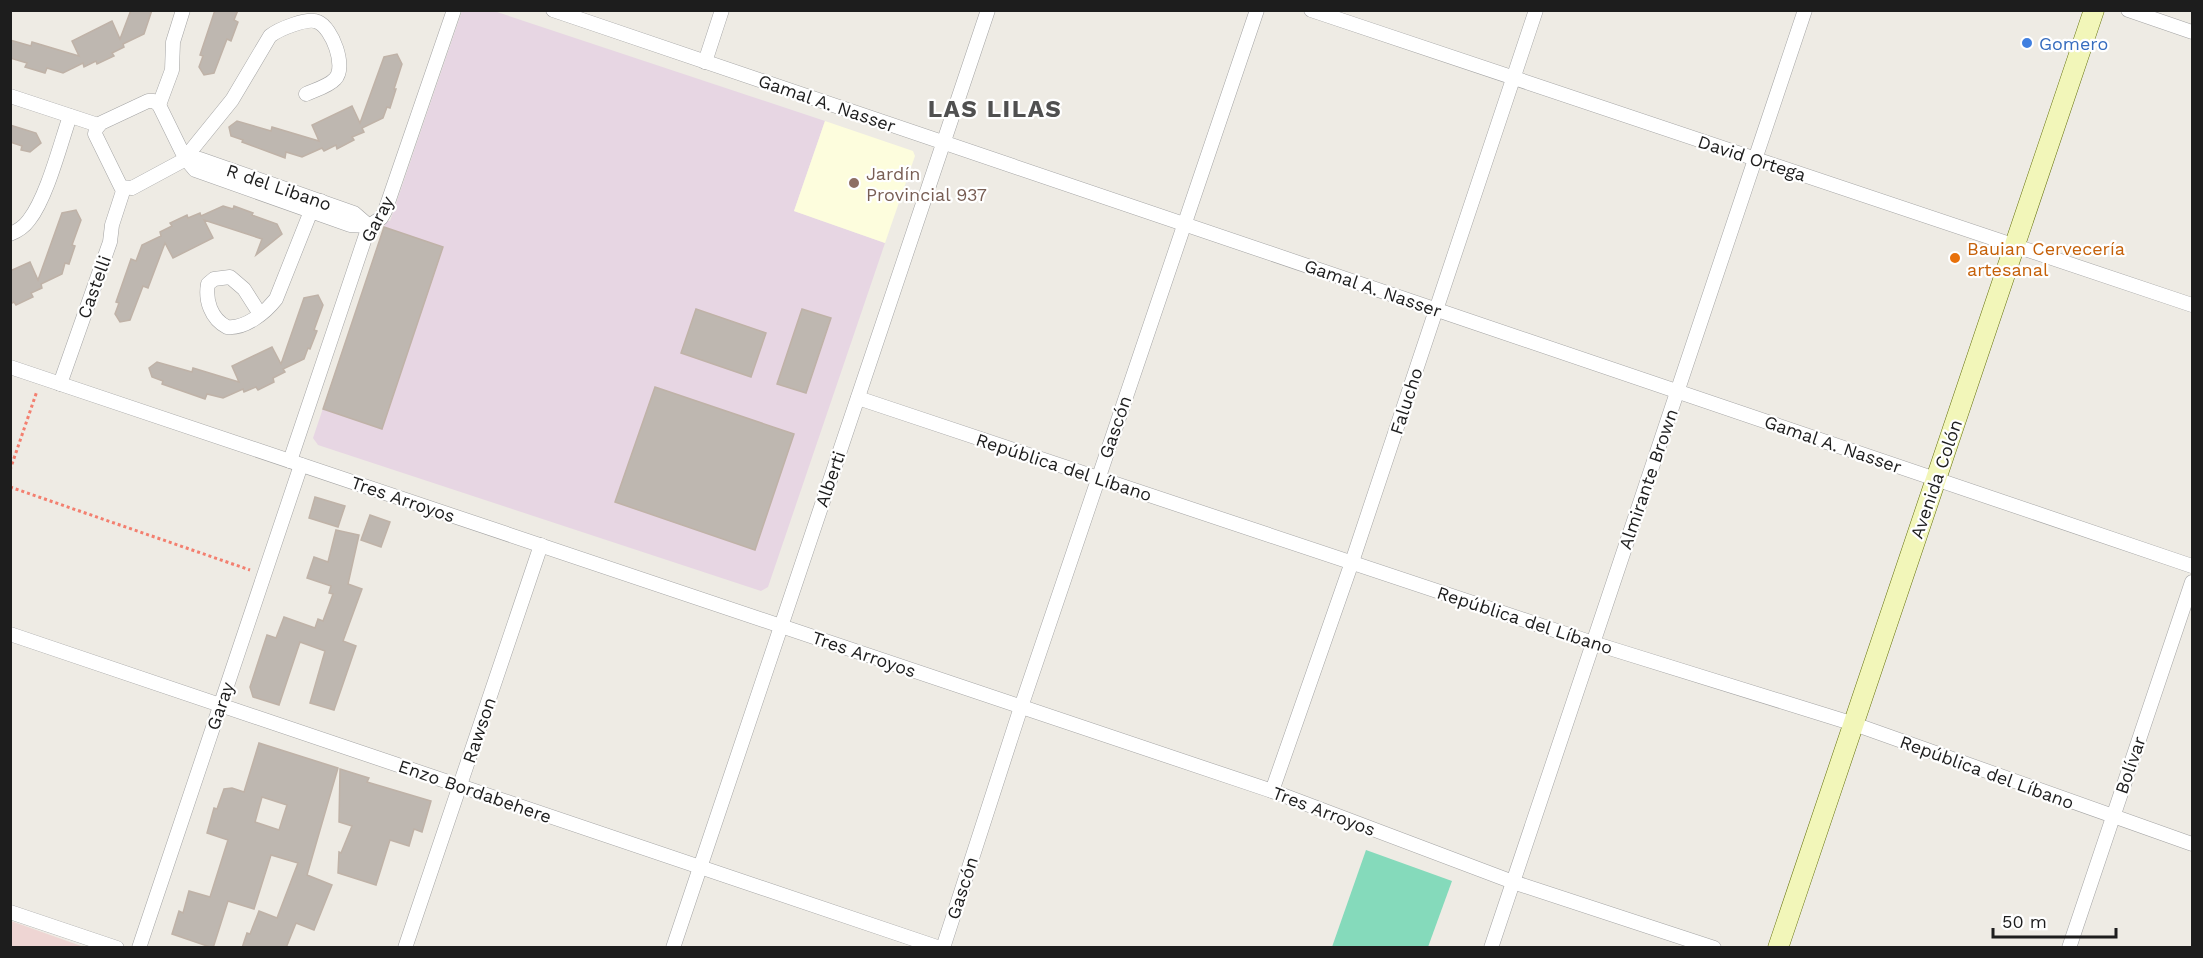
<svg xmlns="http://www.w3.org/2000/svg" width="2203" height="958" font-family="'Work Sans',sans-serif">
<rect width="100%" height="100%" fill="#eeebe4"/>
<path fill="#eed5d3" d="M 11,921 L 84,947 L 11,947 Z"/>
<path fill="#e7d6e3" d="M 462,11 L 494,11 L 825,121 L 794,211 L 885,243 L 768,587 L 761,591 L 318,445 L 313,438 L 386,221 L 390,221 Z"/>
<path fill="#fdfddd" d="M 825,121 L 913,151 L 915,156 L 885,243 L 794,211 Z"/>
<path fill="#85dabb" d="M 1366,850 L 1452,881 L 1428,947 L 1332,947 Z"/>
<g fill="#beb7b0" stroke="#bfb2a7" stroke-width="1.5" fill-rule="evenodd">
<path d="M 131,10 L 152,10 L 144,34 L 123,44 L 124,47 L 112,53 L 114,56 L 97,64 L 96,61 L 84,67 L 83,63 L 63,73 L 47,68 L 45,73 L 25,67 L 27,63 L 10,58 L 10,40 L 31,46 L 32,42 L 79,56 L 72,41 L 112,21 L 120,39 Z"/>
<path d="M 215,10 L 238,10 L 234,20 L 238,22 L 231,41 L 227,39 L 214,73 L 204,75 L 199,67 L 203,56 L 200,55 Z"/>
<path d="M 397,54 L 402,64 L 394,89 L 396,89 L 390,108 L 387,107 L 383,118 L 362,128 L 364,132 L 352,137 L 354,140 L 337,149 L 336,145 L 324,151 L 322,148 L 302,157 L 286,152 L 285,158 L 242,142 L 243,140 L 231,136 L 229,127 L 237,121 L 271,131 L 272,127 L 319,141 L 312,125 L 352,106 L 360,123 L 384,57 Z"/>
<path d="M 10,125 L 36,133 L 41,143 L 30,152 L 21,150 L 22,146 L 10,142 Z"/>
<path d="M 223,206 L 233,209 L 234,206 L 253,213 L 252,215 L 277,224 L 282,234 L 256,255 L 262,239 L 204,220 L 213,238 L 173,258 L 165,243 L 148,288 L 143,286 L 130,320 L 120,322 L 115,314 L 119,303 L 116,302 L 131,259 L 136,261 L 142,245 L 161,236 L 160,232 L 172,226 L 170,223 L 187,215 L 188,218 L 200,213 L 201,216 Z"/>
<path d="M 76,210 L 81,220 L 72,245 L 75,246 L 69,264 L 65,263 L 62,274 L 41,284 L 42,288 L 31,293 L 33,297 L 16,305 L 14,302 L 10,304 L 10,271 L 30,262 L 38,280 L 62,213 Z"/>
<path d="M 384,227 L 443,247 L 382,429 L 323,409 Z"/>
<path d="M 318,295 L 323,305 L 314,330 L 317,331 L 310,349 L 308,348 L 304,359 L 283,369 L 285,372 L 273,378 L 274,382 L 258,390 L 256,387 L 244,392 L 243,389 L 223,398 L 207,394 L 205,399 L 162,384 L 163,381 L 152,377 L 149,368 L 157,362 L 192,372 L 193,368 L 239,382 L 232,366 L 272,347 L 281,364 L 304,298 Z"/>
<path d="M 696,309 L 766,333 L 751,377 L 681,353 Z"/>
<path d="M 802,309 L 831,318 L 806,393 L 777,384 Z"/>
<path d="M 655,387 L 794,434 L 755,550 L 615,502 Z"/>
<path d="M 315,497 L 345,506 L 338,527 L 309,518 Z"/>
<path d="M 370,515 L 390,522 L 381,547 L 361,540 Z"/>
<path d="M 336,530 L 359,535 L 348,584 L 362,589 L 343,641 L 356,646 L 334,710 L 310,703 L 325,651 L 300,642 L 279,705 L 253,697 L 250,687 L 267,635 L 276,638 L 284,617 L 315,628 L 318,619 L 323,621 L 333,594 L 329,593 L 331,586 L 307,578 L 314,557 L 328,562 Z"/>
<path d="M 259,743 L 338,768 L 307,875 L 332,885 L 314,930 L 296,923 L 286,948 L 242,948 L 247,933 L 250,934 L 259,911 L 277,918 L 298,863 L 271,855 L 254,909 L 228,901 L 213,948 L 172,934 L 179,911 L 183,913 L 189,891 L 210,897 L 228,840 L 207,833 L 214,808 L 217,809 L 224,789 L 232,788 L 244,792 ZM 262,797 L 287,805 L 279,830 L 255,822 Z"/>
<path d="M 340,769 L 369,778 L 367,782 L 431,801 L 422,832 L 414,829 L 409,846 L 390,840 L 376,885 L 338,873 L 339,852 L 341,853 L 352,826 L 339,822 Z"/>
</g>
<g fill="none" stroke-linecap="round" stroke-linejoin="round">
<g stroke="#a4a4a4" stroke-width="15">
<g id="minor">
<path d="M 553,10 L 2192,566"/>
<path d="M 1311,10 L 2192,305"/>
<path d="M 2128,10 L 2192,32"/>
<path d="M 705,62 L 722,10"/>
<path d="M 306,94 C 315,90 329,86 335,79 C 347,67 332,28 318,22 C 308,17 279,29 270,36 L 232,100 L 185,158 L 184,160 L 132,188 L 121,187 L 95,134 L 96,129 L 101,123 L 148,101 L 154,101 L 159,105 L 185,158 L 195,170 L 350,225 L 369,226"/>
<path d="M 10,96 L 98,125"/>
<path d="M 159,105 L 172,70 L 173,42 L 183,10"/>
<path d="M 185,158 L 200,159 L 354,213 L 369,226"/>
<path d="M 10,234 C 18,231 24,227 29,220 C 47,197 60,145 70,116"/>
<path d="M 260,314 L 244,289 L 230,277 L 214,279 L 208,284 C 205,300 211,319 227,327 C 245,329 265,313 276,299 L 311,211 L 321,201"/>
<path d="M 10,367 L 1272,791 L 1513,882 L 1714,948"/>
<path d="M 60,384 L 110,242 L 112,225 L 124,188"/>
<path d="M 858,398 L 1593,643 L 1854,724 L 2192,844"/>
<path d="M 290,461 L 369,226 L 381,218 L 385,211 L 454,10"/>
<path d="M 10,634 L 940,948"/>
<path d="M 1272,791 L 1352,562 L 1536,10"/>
<path d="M 10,912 L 117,948"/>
<path d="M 139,948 L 301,465"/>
<path d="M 405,948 L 541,545"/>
<path d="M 673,948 L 988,10"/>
<path d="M 943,948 L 1021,707 L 1257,10"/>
<path d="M 1491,948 L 1805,10"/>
<path d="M 2069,948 L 2192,582"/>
</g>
</g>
<g stroke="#626f09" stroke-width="21">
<path id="secondary" d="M 1778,948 L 2094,10"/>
</g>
<g stroke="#f37f6f" stroke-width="3" stroke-dasharray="3 3" stroke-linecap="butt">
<path d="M 10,470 L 37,391"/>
<path d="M 10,487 L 250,570"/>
</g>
<use href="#minor" stroke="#fff" stroke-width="14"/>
<use href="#secondary" stroke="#f2f6b9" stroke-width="20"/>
</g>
<circle fill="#3f7fe0" stroke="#fff" stroke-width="2" cx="2027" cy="43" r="6"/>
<circle fill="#8d6e63" stroke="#fff" stroke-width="2" cx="854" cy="183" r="6"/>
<circle fill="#e8710a" stroke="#fff" stroke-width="2" cx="1955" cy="258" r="6"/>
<g text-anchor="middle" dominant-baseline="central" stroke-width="4.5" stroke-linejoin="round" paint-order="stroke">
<g font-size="18" fill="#366cbe" stroke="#fff" text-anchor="start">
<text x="2039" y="43">Gomero</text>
</g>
<g font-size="18" fill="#1d1d1d" stroke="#fff">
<text transform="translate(827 103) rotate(19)">Gamal A. Nasser</text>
<text transform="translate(1752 158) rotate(18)">David Ortega</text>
<text transform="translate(279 187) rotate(19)">R del Libano</text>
<text transform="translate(377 219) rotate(-62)">Garay</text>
<text transform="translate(94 287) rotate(-70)">Castelli</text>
<text transform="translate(1373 288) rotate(19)">Gamal A. Nasser</text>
<text transform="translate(1406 401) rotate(-72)">Falucho</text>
<text transform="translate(1115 427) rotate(-71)">Gascón</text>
<text transform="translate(1833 444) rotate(19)">Gamal A. Nasser</text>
<text transform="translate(1064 467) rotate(18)">República del Líbano</text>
<text transform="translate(830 479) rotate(-71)">Alberti</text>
<text transform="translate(1648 479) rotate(-71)">Almirante Brown</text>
<text transform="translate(1936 479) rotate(-71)">Avenida Colón</text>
<text transform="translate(403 499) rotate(19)">Tres Arroyos</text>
<text transform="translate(1525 620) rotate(18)">República del Líbano</text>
<text transform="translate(864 654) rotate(19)">Tres Arroyos</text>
<text transform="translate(220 706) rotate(-71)">Garay</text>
<text transform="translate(479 730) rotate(-71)">Rawson</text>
<text transform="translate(2130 765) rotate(-71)">Bolívar</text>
<text transform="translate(1987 772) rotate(20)">República del Líbano</text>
<text transform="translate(475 791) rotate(19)">Enzo Bordabehere</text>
<text transform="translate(1324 811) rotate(21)">Tres Arroyos</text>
<text transform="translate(962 888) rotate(-72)">Gascón</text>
</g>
<g font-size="18" fill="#785e54" stroke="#fff" text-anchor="start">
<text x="866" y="173">Jardín<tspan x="866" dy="21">Provincial 937</tspan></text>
</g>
<g font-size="18" fill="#c56008" stroke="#fff" text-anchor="start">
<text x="1967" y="248">Bauian Cervecería<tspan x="1967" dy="21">artesanal</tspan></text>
</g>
<g font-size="24" font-weight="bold" letter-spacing="1.5" fill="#505050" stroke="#fff">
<text x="995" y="109">LAS LILAS</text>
</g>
</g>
<rect width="2203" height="958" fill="none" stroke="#1d1d1d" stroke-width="24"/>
<path d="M1993 928v9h123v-9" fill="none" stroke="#1d1d1d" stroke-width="3"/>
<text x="2002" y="928" font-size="18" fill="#1d1d1d" stroke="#ffffff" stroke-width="4.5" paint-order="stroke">50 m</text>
</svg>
